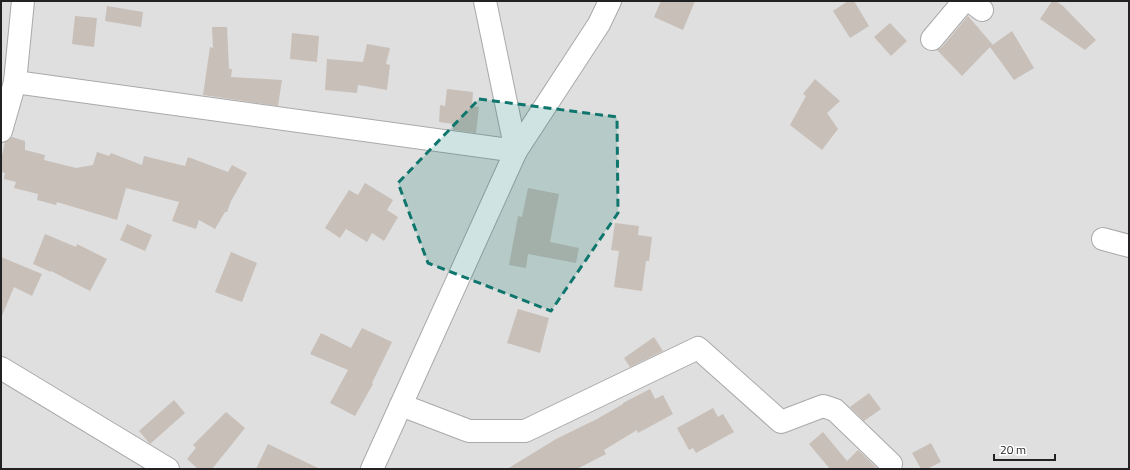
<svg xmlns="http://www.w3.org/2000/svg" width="1130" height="470" font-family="'Titillium Web',sans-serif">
<rect width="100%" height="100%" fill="#f2efe9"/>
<rect fill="#e0dfdf" x="1" y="1" width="1128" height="468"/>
<g fill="#c7bfb8">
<path d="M 661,1 L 695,1 L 683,30 L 654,17 Z"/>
<path d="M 848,1 L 854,1 L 869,26 L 850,38 L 833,11 Z"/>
<path d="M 1052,1 L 1056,1 L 1063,6 L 1096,40 L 1085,50 L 1040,19 Z"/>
<path d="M 107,6 L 143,12 L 141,27 L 105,21 Z"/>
<path d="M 75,16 L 97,18 L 94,47 L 72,44 Z"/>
<path d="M 968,16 L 993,45 L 991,46 L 1012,31 L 1034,68 L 1014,80 L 990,47 L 962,76 L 937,50 L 942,47 Z"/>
<path d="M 890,23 L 907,41 L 891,56 L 874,37 Z"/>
<path d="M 212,27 L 227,27 L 229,69 L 232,69 L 231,77 L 282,80 L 278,106 L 203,95 L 210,47 L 213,48 Z"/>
<path d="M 292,33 L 319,36 L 317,62 L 290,59 Z"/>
<path d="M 367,44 L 390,48 L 386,64 L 390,65 L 387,90 L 358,85 L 357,93 L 325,90 L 327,59 L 363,62 Z"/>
<path d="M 815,79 L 840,101 L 827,113 L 838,129 L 822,150 L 790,125 L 806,96 L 803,94 Z"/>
<path d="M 447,89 L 473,92 L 472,106 L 479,107 L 476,133 L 453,130 L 453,124 L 439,122 L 440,105 L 445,106 Z"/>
<path d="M 12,137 L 25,141 L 25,150 L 45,155 L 44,160 L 76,168 L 93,165 L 97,152 L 109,156 L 111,153 L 142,165 L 144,156 L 185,166 L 188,157 L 228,172 L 232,165 L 247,173 L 231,201 L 227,212 L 225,212 L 215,229 L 199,220 L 196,229 L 172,221 L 179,202 L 126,188 L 117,220 L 57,202 L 56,205 L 37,200 L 38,194 L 14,188 L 16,182 L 4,179 L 5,173 L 1,172 L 1,160 L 5,142 L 9,140 Z"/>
<path d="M 365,183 L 393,200 L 387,210 L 398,217 L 384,241 L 372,233 L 367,242 L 346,229 L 340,238 L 325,228 L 349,190 L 358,195 Z"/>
<path d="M 528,188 L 559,194 L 550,242 L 579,248 L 576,263 L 528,254 L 526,268 L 509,265 L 518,216 L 522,217 Z"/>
<path d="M 615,223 L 639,226 L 638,235 L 652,237 L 649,261 L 646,261 L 642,291 L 614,287 L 619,251 L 611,250 Z"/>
<path d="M 127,224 L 152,235 L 145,251 L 120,240 Z"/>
<path d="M 45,234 L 76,247 L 77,244 L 107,259 L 90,291 L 51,271 L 51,272 L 33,264 Z"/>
<path d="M 231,252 L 257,263 L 242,302 L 215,292 Z"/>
<path d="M 1,257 L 42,274 L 32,296 L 14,287 L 1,318 Z"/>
<path d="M 518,309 L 549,318 L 540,353 L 507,343 Z"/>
<path d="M 362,328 L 392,342 L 372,383 L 373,384 L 355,416 L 330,403 L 348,370 L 310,354 L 321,333 L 351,348 Z"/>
<path d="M 654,337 L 663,351 L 630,367 L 624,358 Z"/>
<path d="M 650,389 L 655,399 L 663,395 L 673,414 L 638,433 L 637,430 L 604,450 L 606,454 L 577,469 L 507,469 L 556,439 L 597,419 L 623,404 L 623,403 Z"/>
<path d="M 869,393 L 881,409 L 864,421 L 850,407 Z"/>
<path d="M 174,400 L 185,413 L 150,444 L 139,431 Z"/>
<path d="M 713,408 L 718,417 L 723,414 L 734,432 L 696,453 L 693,448 L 689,450 L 677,428 Z"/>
<path d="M 226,412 L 245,428 L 212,469 L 198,469 L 187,459 L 196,448 L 193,445 Z"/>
<path d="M 823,432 L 847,461 L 858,450 L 878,469 L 830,469 L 809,444 Z"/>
<path d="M 931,443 L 941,462 L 927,469 L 921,469 L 912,453 Z"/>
<path d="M 268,444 L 320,469 L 256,469 Z"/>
</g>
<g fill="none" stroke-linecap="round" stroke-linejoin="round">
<g stroke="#a9a9a9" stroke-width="24">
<g id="minor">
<path d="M 970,1 L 982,10"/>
<path d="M 932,39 L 964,1"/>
<path d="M 15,82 L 516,151 L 599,24 L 610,1"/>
<path d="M 1,131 L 15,82 L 23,1"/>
<path d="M 1103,239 L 1129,246"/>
<path d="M 1,368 L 168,469"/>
<path d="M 401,405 L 469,431 L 525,431 L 698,348 L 781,422 L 823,406 L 835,410 L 891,464"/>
<path d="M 372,469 L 516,151 L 485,1"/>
</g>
</g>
<use href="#minor" stroke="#fff" stroke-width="22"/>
</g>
<path fill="#0f766e" fill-opacity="0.2" stroke="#0f766e" stroke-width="3" stroke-dasharray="8 5" stroke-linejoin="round" d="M 479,99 L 617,117 L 618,213 L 551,311 L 428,263 L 398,183 Z"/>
<rect width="1130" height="470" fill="none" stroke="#222222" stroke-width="4"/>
<path d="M994 454v6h61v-6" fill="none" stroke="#222222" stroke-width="2"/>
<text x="1000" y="454" font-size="12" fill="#222222" stroke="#ffffff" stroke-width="3" paint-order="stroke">20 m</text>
</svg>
